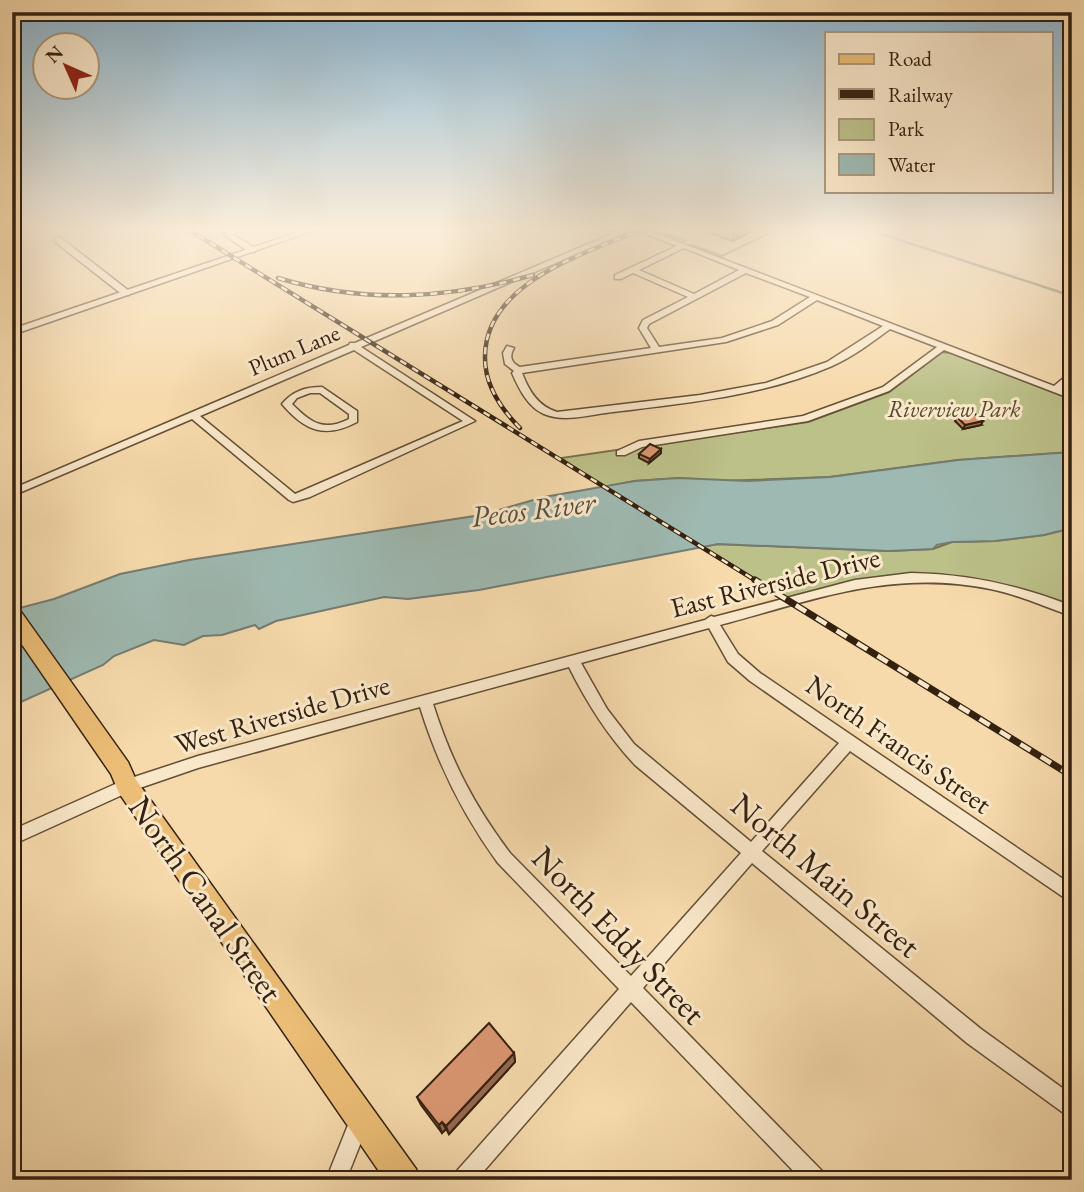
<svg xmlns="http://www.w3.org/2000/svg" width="1084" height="1192" font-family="'EB Garamond',serif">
<rect width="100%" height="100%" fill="#f6daac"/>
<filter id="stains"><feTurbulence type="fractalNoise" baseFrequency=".00286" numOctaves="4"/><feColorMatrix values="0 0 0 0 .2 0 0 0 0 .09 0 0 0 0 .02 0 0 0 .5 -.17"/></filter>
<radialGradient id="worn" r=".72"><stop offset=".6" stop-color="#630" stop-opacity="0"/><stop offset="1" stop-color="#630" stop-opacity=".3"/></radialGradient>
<g fill="#bcc089" stroke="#78704c" stroke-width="2">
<path d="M 942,352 L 951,353 L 1072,399 L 1072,452 L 958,460 L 830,477 L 721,481 L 679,478 L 635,481 L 604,487 L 561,458 L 808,422 L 889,392 Z"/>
<path d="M 1072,528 L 1072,611 L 1035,596 L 918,576 L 789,601 L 700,547 L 718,544 L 889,551 L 933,549 L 952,542 L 995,541 L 1044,535 Z"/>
</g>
<path fill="#9eb9b1" stroke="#747c71" stroke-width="2" d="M 1072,452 L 1072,528 L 1044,535 L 995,541 L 952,542 L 937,545 L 933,549 L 889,551 L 718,544 L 479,590 L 408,599 L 384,597 L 276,621 L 259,629 L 255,625 L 222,635 L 203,636 L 184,645 L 154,640 L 114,656 L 103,665 L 12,706 L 12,610 L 54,599 L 120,574 L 189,560 L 481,515 L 544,497 L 635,481 L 679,478 L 747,481 L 830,477 L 958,460 Z"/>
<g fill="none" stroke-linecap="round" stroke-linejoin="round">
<g stroke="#747c71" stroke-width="2.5">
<path d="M 650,228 L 685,241"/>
<path d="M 863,228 L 1072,296"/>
<path d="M 692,245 L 722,256 L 779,228"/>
<path d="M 12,577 L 15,582"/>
</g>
<path stroke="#747c71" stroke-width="4.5" d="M 14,580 L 18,585"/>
<g stroke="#644f37" stroke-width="3">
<g id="minor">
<path d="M 236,228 L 244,228 L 232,234 L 255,248 L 255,252 L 249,252 L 223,234 Z"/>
<path d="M 626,228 L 642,228 L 1054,386 L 1072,371 L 1072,379 L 1062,389 L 1072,393 L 1072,399 L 944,350 L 889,391 L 808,421 L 642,447 L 625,455 L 617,455 L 617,451 L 639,441 L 803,416 L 883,387 L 937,347 L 890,329 C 872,342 853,357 832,366 C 763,396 687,403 613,412 C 592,414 565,423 544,414 C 528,407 519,389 512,373 L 514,371 L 505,364 L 503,353 L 507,346 L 514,348 C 509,356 511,363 520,367 L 651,348 L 639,328 L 643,320 L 688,297 L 633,273 L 621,279 L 615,279 L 615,275 L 677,246 L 634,229 L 361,347 L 475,421 L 310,497 L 293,502 L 289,500 L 192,419 L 12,496 L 12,489 L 349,345 L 350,343 L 355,343 ZM 684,248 L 739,270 L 694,294 L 639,270 ZM 746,273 L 810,297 L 772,321 L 722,338 L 659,347 L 647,328 L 649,324 ZM 817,300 L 883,326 L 827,362 L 766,383 L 700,395 L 557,412 C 538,406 529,391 522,373 L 726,342 L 778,325 ZM 354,350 L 463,421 L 295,494 L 200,416 Z"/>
<path d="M 55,238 L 61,238 L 129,291 L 129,295 L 123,295 L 55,242 Z"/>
<path d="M 322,387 L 357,411 L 357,422 C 325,439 305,431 282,404 C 293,391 305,387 322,387 ZM 310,393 L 320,393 L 349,414 L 349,419 C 323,432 311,423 292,404 L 297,398 Z"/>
<path d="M 911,573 C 968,574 1019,585 1072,606 L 1072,616 C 1044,607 1018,594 990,589 C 891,569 814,600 720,625 L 738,654 L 760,673 L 1072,885 L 1072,903 L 850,751 L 762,851 L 981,1029 L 1072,1095 L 1072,1117 L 1065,1114 L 967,1043 L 752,863 L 643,988 L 824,1173 L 827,1180 L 802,1180 L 631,1002 L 476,1180 L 452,1180 L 455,1173 L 619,989 L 498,863 C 463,815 438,765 420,707 L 198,768 L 131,791 L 12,845 L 12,830 L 122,781 L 198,756 L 705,620 L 711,616 L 714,617 L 855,580 ZM 709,628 L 728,662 L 750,681 L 839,743 L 751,842 L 634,744 L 607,709 L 581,663 ZM 569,667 C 587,703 607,735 635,765 L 741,853 L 631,976 L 510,853 C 474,805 451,761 433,704 Z"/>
<path d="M 359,1112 L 366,1115 L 369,1122 L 346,1180 L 326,1180 L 352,1115 Z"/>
</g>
</g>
<g stroke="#644f37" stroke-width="3">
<path id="tertiary" d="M 310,228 L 321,228 L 12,335 L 12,329 Z"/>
</g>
<g stroke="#342110" stroke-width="3">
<path id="primary" d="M 12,607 L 19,609 L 128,762 L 136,780 L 416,1169 L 421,1180 L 385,1180 L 119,793 L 111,774 L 12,630 Z"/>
</g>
<use href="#minor" fill="#f9e7c9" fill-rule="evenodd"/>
<use href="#tertiary" fill="#f9e7c9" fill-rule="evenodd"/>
<use href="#primary" fill="#ebbd76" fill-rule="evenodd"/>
<g stroke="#342110" stroke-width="4.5">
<g id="rail-far1">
<path d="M 186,228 L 758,582"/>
<path d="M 278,278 C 364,304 447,299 533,275"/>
<path d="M 520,428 C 501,409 485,385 485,358 C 484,282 588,252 646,228"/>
</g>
</g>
<g stroke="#342110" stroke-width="7">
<path id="rail" d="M 755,580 L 1072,776"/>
</g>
<use href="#rail-far1" stroke="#f9e7c9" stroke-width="2.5" stroke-dasharray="7" stroke-linecap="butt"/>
<use href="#rail" stroke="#f9e7c9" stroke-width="4.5" stroke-dasharray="12" stroke-linecap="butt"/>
</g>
<g fill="#bb8160" stroke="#342110" stroke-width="2">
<path d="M 713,228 L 751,228 L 750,232 L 733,241 L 712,234 Z"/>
<path d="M 957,417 L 981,425 L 963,429 L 955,421 Z"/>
<path d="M 661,449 L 661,453 L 649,463 L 639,458 L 639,454 Z"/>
<path d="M 514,1053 L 515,1062 L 449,1134 L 446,1129 L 442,1133 L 421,1105 L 417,1097 Z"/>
</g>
<g fill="#98694e" stroke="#342110" stroke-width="2">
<path d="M 735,228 L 751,228 L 750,232 L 733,241 Z"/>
<path d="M 983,421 L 981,425 L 963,429 L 965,425 Z"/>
<path d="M 661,449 L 661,453 L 649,463 L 650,459 Z"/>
<path d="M 514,1053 L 515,1062 L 449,1134 L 446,1126 Z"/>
<path d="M 442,1122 L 446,1129 L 442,1133 L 439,1125 Z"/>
</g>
<g fill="#d99670" stroke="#342110" stroke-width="2">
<path d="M 975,414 L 983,421 L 965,425 L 957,417 Z"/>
<path d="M 650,444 L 661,449 L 650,459 L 639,454 Z"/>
<path d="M 489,1023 L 514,1053 L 446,1126 L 442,1122 L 439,1125 L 417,1097 Z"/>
</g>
<linearGradient id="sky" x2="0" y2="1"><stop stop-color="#8ab6d2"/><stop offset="0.58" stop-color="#fbeeda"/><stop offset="1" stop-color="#fbeeda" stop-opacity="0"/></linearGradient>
<rect width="1084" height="395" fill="url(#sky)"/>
<g text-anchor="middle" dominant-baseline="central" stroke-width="6" stroke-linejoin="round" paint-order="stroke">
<g font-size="23" fill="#342110" stroke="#f9e7c9">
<text transform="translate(294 350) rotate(-23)">Plum Lane</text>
</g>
<g font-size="23" font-style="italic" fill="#56492e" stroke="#f9e7c9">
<text x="954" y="409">Riverview Park</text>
</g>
<g font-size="28" fill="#342110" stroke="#f9e7c9">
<text transform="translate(775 582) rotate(-14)">East Riverside Drive</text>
<text transform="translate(282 714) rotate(-16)">West Riverside Drive</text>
<text transform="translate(899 744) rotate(35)">North Francis Street</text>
</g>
<g font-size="30" font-style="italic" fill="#544f40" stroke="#f9e7c9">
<text transform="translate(533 509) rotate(-7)">Pecos River</text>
</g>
<g font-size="33" fill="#342110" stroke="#f9e7c9">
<text transform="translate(826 875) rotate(40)">North Main Street</text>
<text transform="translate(206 899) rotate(55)">North Canal Street</text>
<text transform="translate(619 935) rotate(46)">North Eddy Street</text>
</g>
</g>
<rect width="1084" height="1192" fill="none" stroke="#f6daac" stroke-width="42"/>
<rect x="14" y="14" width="1056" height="1164" fill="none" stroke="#342110" stroke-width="3.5"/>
<rect x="21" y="21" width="1042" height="1150" fill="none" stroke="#342110" stroke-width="2"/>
<rect x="825" y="32" width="228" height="161" fill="#f9e7c9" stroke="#aa987f" stroke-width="2"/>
<rect x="839" y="54" width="35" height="10" fill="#ebbd76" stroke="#aa987f" stroke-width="2"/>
<text x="888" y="66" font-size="21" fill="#342110">Road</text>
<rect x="839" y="89" width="35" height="10" fill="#342110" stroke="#aa987f" stroke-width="2"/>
<text x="888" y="102" font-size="21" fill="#342110">Railway</text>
<rect x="839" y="119" width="35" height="21" fill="#bcc089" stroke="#aa987f" stroke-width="2"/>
<text x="888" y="136" font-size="21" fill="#342110">Park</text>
<rect x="839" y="154" width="35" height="21" fill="#9eb9b1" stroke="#aa987f" stroke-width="2"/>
<text x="888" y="172" font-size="21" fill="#342110">Water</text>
<g transform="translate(66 66) rotate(315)"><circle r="33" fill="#f9e7c9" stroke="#aa987f" stroke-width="2"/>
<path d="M0-5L12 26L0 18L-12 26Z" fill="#8f2418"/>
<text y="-10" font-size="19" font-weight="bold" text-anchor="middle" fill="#342110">N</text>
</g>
<rect width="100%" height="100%" filter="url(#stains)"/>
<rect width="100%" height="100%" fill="url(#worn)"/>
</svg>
